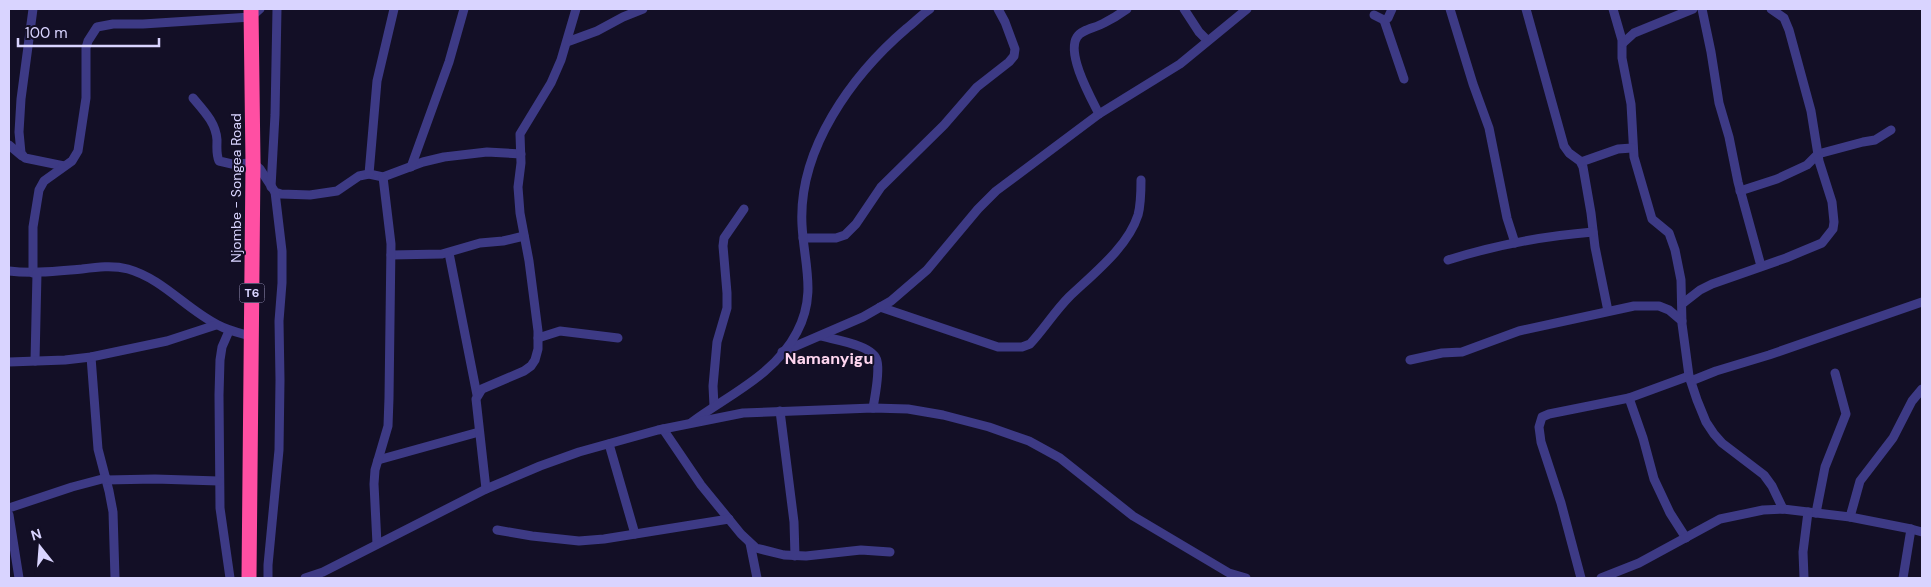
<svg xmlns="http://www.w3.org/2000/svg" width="1931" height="587" font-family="'DM Sans',sans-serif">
<rect width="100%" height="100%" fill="#130f26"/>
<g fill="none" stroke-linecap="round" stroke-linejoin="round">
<g stroke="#3d3a85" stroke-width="9">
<path d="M 33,9 L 21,99 L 19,132 L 21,153 L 25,158 L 64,166"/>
<path d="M 1184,9 L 1199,32 L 1207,40"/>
<path d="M 1450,9 L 1473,84 L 1489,128 L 1507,218 L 1515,243"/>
<path d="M 1526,9 L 1564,146 L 1569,153 L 1580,161 L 1583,167 L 1591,213 L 1595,247 L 1608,311"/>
<path d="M 1613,9 L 1622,40 L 1622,58 L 1631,104 L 1634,157 L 1652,219 L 1669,233 L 1675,250 L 1681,280 L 1682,324 L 1685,346 L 1689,376 L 1697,400 L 1706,422 L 1714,434 L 1722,443 L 1764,475 L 1772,486 L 1783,509"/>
<path d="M 1702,9 L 1711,52 L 1719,103 L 1729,137 L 1738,182 L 1761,266"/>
<path d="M 1374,15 L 1384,20 L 1388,18 L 1392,9"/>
<path d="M 1384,20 L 1404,79"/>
<path d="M 567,42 L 597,31 L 623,17 L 643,9"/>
<path d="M 1623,43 L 1634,33 L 1693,9"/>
<path d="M 193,98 C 204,111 216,123 217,140 C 217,148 216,154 219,161 L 232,164 L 253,163 L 260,169 L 275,192 L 281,194 L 310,195 L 337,191 L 359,176 L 369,174 L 383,177 L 423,162 L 444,157 L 487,152 L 521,154"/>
<path d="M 1099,114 C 1091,98 1066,54 1077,37 C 1082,29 1096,28 1104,23 C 1112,19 1120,14 1127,9"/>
<path d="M 9,145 L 22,156"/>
<path d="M 1581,162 L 1618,149 L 1632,148"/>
<path d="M 411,167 L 449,62 L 464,9"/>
<path d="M 369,174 L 377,81 L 394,9"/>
<path d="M 271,187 L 275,115 L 277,9"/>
<path d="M 1740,191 L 1777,179 L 1807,165 L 1818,154 L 1863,142 L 1875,140 L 1891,130"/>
<path d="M 803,238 L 836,238 L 845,235 L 856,224 L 881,187 L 944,125 L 977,87 L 1009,62 L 1014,56 L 1015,49 L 1005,22 L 998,9"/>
<path d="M 449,253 L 477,395"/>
<path d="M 391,255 L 442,254 L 480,243 L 503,241 L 524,236"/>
<path d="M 1448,260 C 1495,245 1544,236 1593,232"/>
<path d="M 9,271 C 33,274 57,271 82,269 C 97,267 113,265 128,269 C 163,279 186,309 218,325 C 229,331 240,333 251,336"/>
<path d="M 33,273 L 33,227 L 39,190 L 44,181 L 72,161 L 78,151 L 86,98 L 86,48 L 88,41 L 97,27 L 113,24 L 143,24 L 251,17 L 260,9"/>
<path d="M 1682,304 L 1700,290 L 1712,284 L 1786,258 L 1822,243 L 1833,229 L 1834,222 L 1832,202 L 1819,161 L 1811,111 L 1789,30 L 1784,18 L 1771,9"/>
<path d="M 880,307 L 998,347 L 1022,347 L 1030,344 C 1044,329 1055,311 1069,297 C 1093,274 1128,247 1138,215 C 1141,204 1141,192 1141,180"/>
<path d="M 229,331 L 222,347 L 220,360 L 219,395 L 220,508 L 230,578"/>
<path d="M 821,336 C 835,340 874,345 877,361 C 880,373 875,395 873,408"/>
<path d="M 538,338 L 560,331 L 618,338"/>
<path d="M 782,352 L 863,317 L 891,301 L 927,270 L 978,209 L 996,191 L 1099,114 L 1180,64 L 1247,9"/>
<path d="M 91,357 L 98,449 L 109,491 L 113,512 L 115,578"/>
<path d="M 1410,360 L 1442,353 L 1462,352 L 1519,331 L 1634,306 L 1659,306 L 1669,310 L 1682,321"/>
<path d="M 35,361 L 37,273"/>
<path d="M 9,362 L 65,360 L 91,357 L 167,341 L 216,325"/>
<path d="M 1691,381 L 1716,371 L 1769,355 L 1922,302"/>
<path d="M 1629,398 L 1643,438 L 1654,479 L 1670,513 L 1686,538"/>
<path d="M 714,406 L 713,386 L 717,342 L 727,308 L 727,293 L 723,246 L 724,238 L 744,209"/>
<path d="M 780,411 L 794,522 L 795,556"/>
<path d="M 692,422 C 728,395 775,375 797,332 C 817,294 804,264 802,225 C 798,149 852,75 907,28 C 915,22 922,14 930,9"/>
<path d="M 663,429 L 701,485 L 741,534 L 756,548 L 784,555 L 806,556 L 861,550 L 890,552"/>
<path d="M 609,444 L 635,534"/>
<path d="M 378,460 L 479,432"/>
<path d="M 106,480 L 155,479 L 219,481"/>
<path d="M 486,489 L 476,399 L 482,389 L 524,371 L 531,366 L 535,360 L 538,349 L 538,331 L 529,261 L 520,213 L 518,187 L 521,163 L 520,134 L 551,83 L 561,60 L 576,9"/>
<path d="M 9,508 L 72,487 L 106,478"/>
<path d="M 1816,513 L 1825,467 L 1846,414 L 1835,373"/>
<path d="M 9,515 L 19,578"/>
<path d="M 1850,517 L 1860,481 L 1893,438 L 1912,401 L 1922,389"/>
<path d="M 497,530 L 532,536 L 579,541 L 604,539 L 729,519"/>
<path d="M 750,543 L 757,578"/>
<path d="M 377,544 L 374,484 L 375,470 L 388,426 L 389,398 L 391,244 L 383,177"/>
<path d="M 268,578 L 268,565 L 279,450 L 280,380 L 279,321 L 282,283 L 282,251 L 275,192"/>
<path d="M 305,578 L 323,572 L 486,489 L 540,466 L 579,452 L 658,430 L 743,413 L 873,408 L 908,409 L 943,415 L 989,427 L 1029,441 L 1060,458 L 1133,516 L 1229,573 L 1246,578"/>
<path d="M 1581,578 L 1561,503 L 1541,442 L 1539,427 L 1542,417 L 1549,414 L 1629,398 L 1689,376"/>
<path d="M 1601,578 L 1639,563 L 1720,519 L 1763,510 L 1783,509 L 1850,517 L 1911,529 L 1922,532"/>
<path d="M 1804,578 L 1803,552 L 1808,512"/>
<path d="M 1903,578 L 1911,529"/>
</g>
<path stroke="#ff4fa3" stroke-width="15" d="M 249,578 L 253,163 L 251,9"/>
</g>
<g text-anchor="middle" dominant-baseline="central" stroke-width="4" stroke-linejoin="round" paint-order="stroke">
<rect fill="#130f26" stroke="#9e99be" stroke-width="1" x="239.5" y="283.5" width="25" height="19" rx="4"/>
<g font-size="12" font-weight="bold" fill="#d9d4ff">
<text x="252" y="293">T6</text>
</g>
<g font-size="14" fill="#d9d4ff" stroke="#130f26">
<text transform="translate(236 188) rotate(-90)">Njombe - Songea Road</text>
</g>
<g font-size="16" font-weight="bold" fill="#ffd6f0" stroke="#130f26">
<text x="829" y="358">Namanyigu</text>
</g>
</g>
<rect width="1931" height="587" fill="none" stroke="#d9d4ff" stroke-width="20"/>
<g transform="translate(40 547) rotate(343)" stroke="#130f26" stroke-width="4" paint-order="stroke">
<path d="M0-4L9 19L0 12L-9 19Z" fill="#d9d4ff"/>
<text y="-8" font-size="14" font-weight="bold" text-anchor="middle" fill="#d9d4ff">N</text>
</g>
<path d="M18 38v8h141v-8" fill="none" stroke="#d9d4ff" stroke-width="2.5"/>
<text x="25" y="38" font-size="15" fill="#d9d4ff" stroke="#130f26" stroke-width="4" paint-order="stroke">100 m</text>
</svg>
